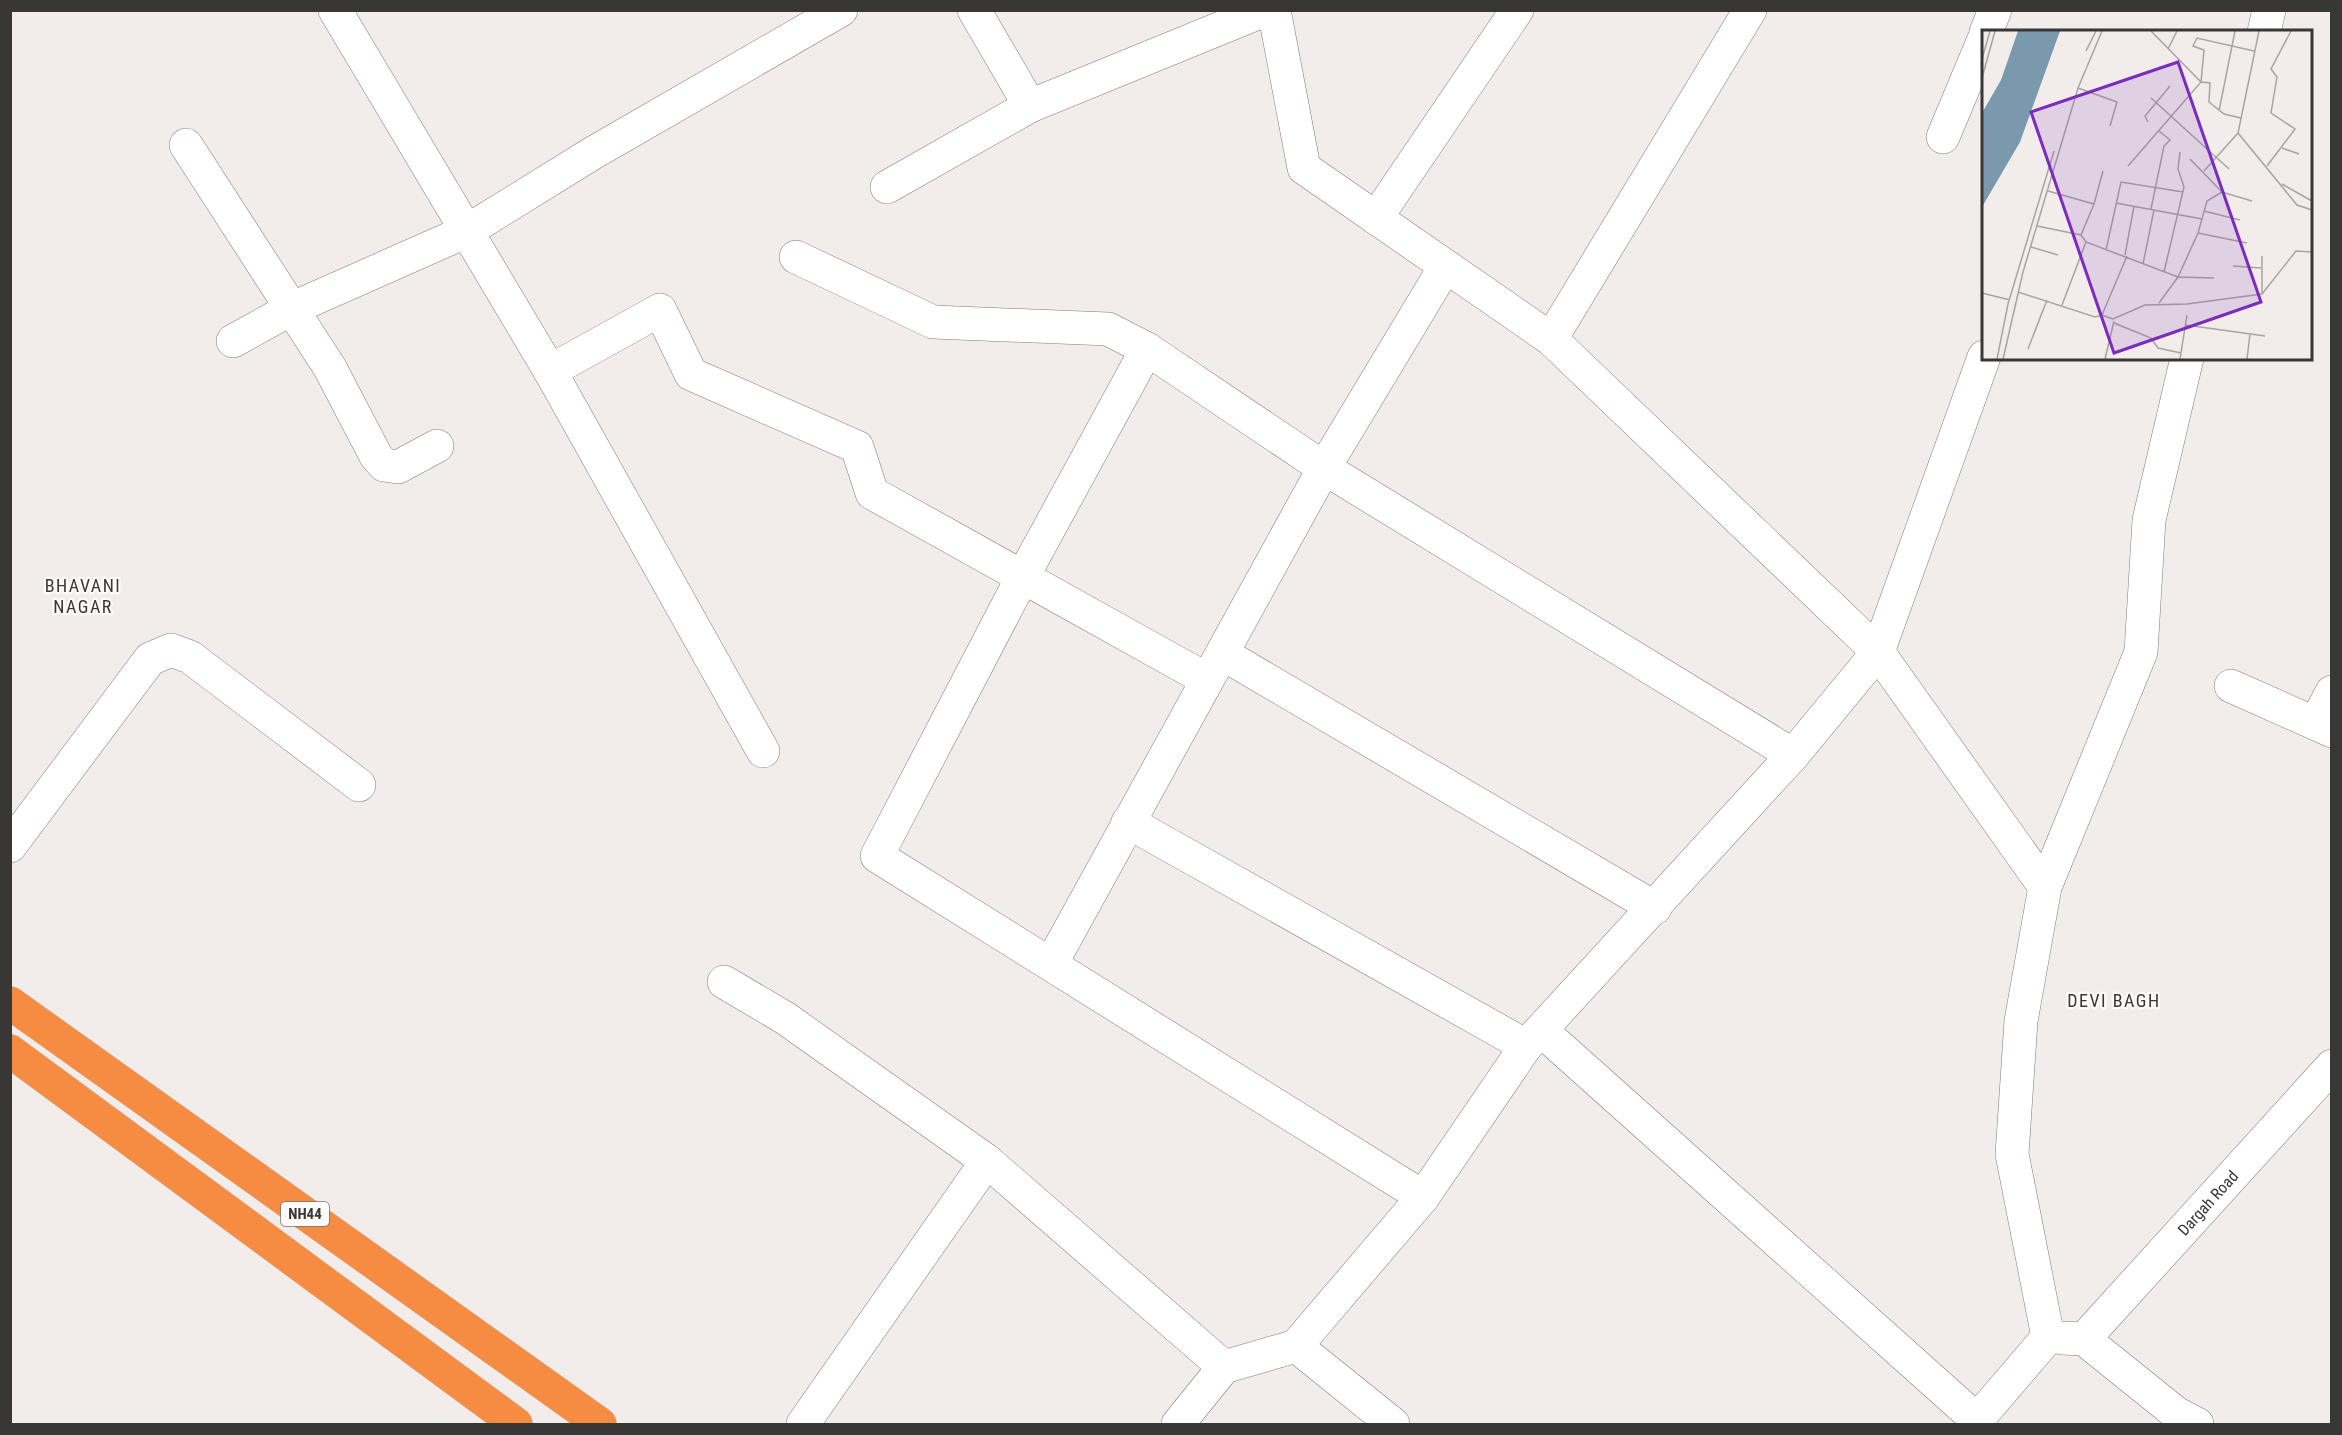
<svg xmlns="http://www.w3.org/2000/svg" width="2342" height="1435" font-family="'Roboto Condensed',sans-serif">
<rect width="100%" height="100%" fill="#f2edea"/>
<g fill="none" stroke-linecap="round" stroke-linejoin="round">
<g stroke="#807c7a" stroke-width="34">
<g id="street">
<path d="M 335,10 L 550,371 L 763,751"/>
<path d="M 974,10 L 1030,106"/>
<path d="M 1274,10 L 1304,168 L 1551,339 L 1878,652 L 2045,887"/>
<path d="M 1986,32 L 1995,10"/>
<path d="M 2264,32 L 2269,10"/>
<path d="M 1943,137 L 1984,39"/>
<path d="M 186,145 L 330,368 L 376,456 L 384,465 L 398,467 L 437,446"/>
<path d="M 887,187 L 1030,106 L 1265,10"/>
<path d="M 1376,218 L 1517,10"/>
<path d="M 796,257 L 933,322 L 1108,329 L 1147,349 L 1324,468 L 1793,755"/>
<path d="M 1551,339 L 1750,10"/>
<path d="M 233,341 L 291,309 L 467,231 L 593,153 L 841,10"/>
<path d="M 1147,349 L 1022,578 L 877,856 L 1423,1197"/>
<path d="M 550,371 L 660,310 L 691,374 L 857,447 L 872,493 L 1206,679"/>
<path d="M 1223,654 L 1655,908"/>
<path d="M 2231,686 L 2332,731"/>
<path d="M 2316,722 L 2332,692"/>
<path d="M 1128,822 L 1526,1046"/>
<path d="M 10,846 L 150,659 L 171,650 L 190,657 L 359,785"/>
<path d="M 1051,964 L 1324,468 L 1445,267"/>
<path d="M 724,982 L 785,1018 L 987,1161 L 803,1424"/>
<path d="M 1542,1031 L 1977,1420"/>
<path d="M 987,1161 L 1224,1367"/>
<path d="M 2062,1338 L 2084,1339 L 2176,1413 L 2197,1424"/>
<path id="s1" d="M 2084,1339 L 2332,1066"/>
<path d="M 1296,1346 L 1393,1424"/>
<path d="M 1178,1424 L 1224,1367 L 1296,1346 L 1423,1197 L 1526,1046 L 1793,755 L 1878,652 L 1984,357"/>
<path d="M 1977,1424 L 1977,1420 L 2048,1337 L 2012,1154 L 2021,1021 L 2045,887 L 2141,652 L 2149,520 L 2187,358"/>
</g>
</g>
<g stroke="#cccbcb" stroke-width="34">
<g id="highway">
<path d="M 10,1003 L 600,1424"/>
<path d="M 10,1051 L 516,1424"/>
</g>
</g>
<use href="#street" stroke="#fff" stroke-width="33"/>
<use href="#highway" stroke="#f58c41" stroke-width="33"/>
</g>
<g text-anchor="middle" dominant-baseline="central" stroke-width="4.5" stroke-linejoin="round" paint-order="stroke">
<rect fill="#fefbf8" stroke="#747270" stroke-width="1.5" x="281" y="1202" width="48" height="24" rx="4.5"/>
<g font-size="15" font-weight="bold" fill="#393736">
<text x="305" y="1214">NH44</text>
</g>
<g font-size="16" fill="#393736" stroke="#fefbf8">
<text stroke="none"><textPath href="#s1" startOffset="184">Dargah Road</textPath></text>
</g>
<g font-size="18" letter-spacing="1.5" fill="#3b3735" stroke="#fefbf8">
<text x="83" y="585">BHAVANI<tspan x="83" dy="21">NAGAR</tspan></text>
<text x="2114" y="1000">DEVI BAGH</text>
</g>
</g>
<g transform="translate(1982 30)">
<rect width="330" height="330" fill="#f2edea"/>
<path d="M 36,1 L 78,1 L 38,112 L 0,177 L 0,83 L 19,50 Z" fill="#7a99ac"/>
<path fill="none" stroke="#a8a4a2" stroke-width="1.5" d="M 169,1 L 219,52 L 228,53 L 227,72 L 242,84 L 259,88M 253,1 L 250,16 L 272,21M 277,1 L 256,103 L 315,175 L 330,180M 186,19 L 195,1M 104,21 L 114,1M 0,29 L 8,1M 0,48 L 13,1M 96,58 L 135,72 L 128,96M 169,68 L 247,139M 166,92 L 163,86 L 188,56M 300,118 L 317,124M 208,129 L 240,162M 146,136 L 219,52 L 222,20 L 211,16 L 215,8 L 250,16 L 237,81M 285,136 L 313,99 L 289,83 L 295,47 L 289,39 L 309,1M 222,141 L 256,103M 300,154 L 330,171M 66,161 L 112,174 L 121,141M 134,173 L 220,189M 169,179 L 182,116 L 188,110 L 177,101M 222,181 L 258,190M 55,196 L 99,205 L 104,212 L 196,247 L 232,248M 216,203 L 265,213M 99,205 L 112,174M 49,217 L 76,225M 124,220 L 139,152 L 201,162M 143,225 L 152,176M 280,226 L 280,264M 161,234 L 172,180M 251,236 L 279,238M 182,242 L 202,157 L 196,139 L 198,122M 36,262 L 113,287 L 120,285 L 131,289 L 163,275 L 205,274 L 280,264 L 314,221 L 330,222M 0,263 L 28,270M 177,273 L 196,247 L 216,203 L 225,171 L 240,162 L 270,171M 80,275 L 104,212M 120,285 L 145,226M 132,293 L 169,308 L 176,318 L 199,323M 204,295 L 283,306M 46,319 L 65,270M 15,329 L 26,274 L 72,121M 21,329 L 41,242 L 96,58 L 120,1M 123,329 L 132,291M 198,329 L 205,285M 265,329 L 268,304"/>
<path fill="#7b2cbf" fill-opacity="0.15" stroke="#7b2cbf" stroke-width="3" d="M 196,32 L 279,272 L 132,323 L 49,82 Z"/>
<rect width="330" height="330" fill="none" stroke="#393736" stroke-width="3"/>
</g>
<rect width="2342" height="1435" fill="none" stroke="#393736" stroke-width="24"/>
</svg>
